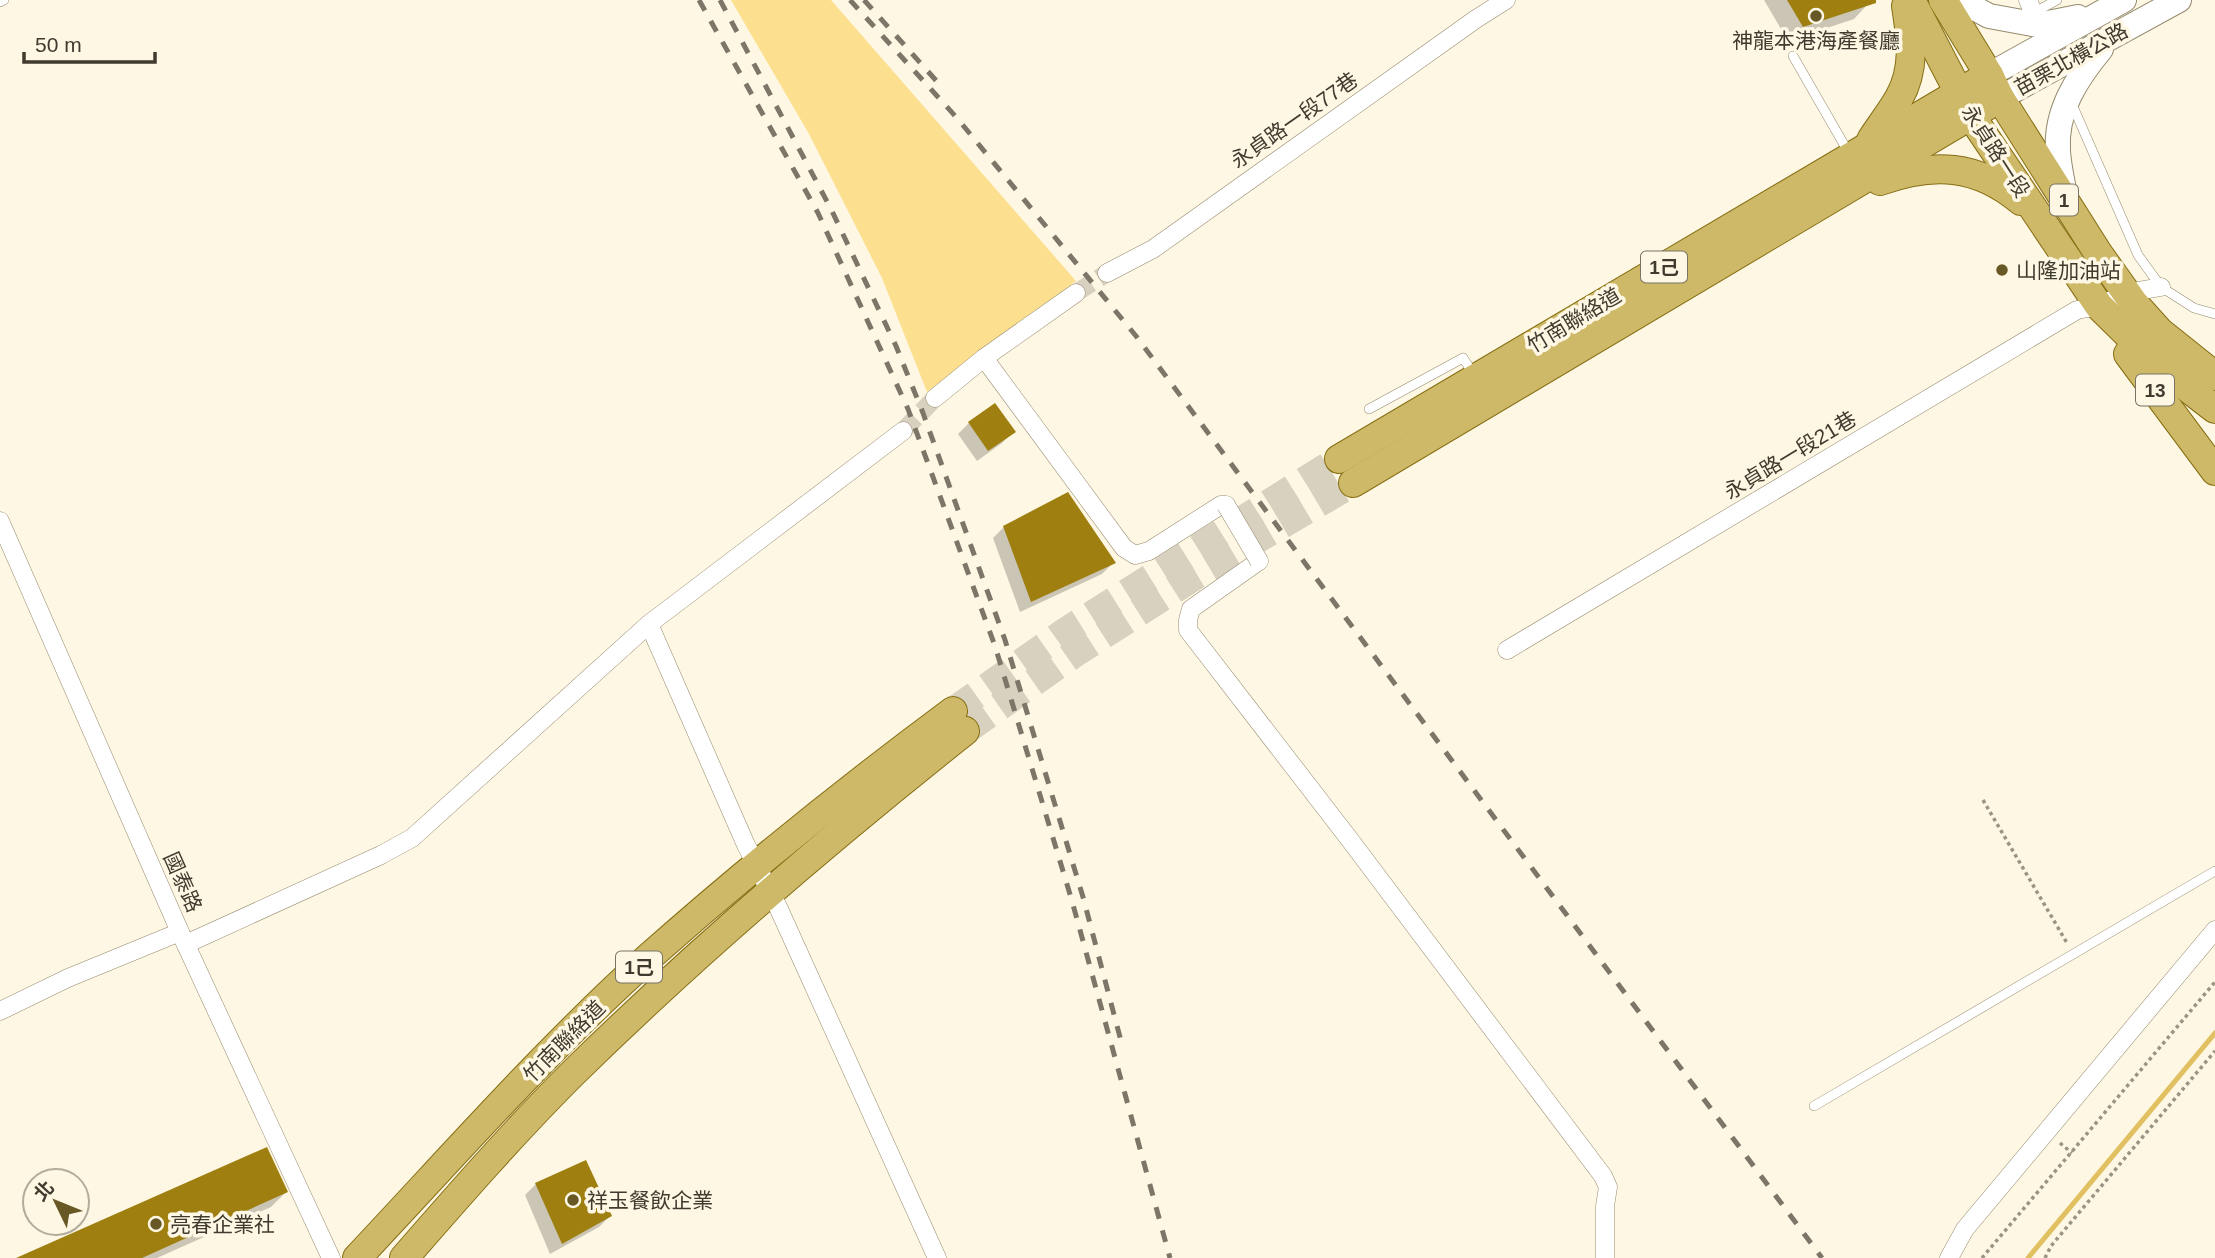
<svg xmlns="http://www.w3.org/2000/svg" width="2215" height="1258" font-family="Helvetica,'Noto Sans TC',sans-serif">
<rect width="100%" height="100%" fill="#fef7e4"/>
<path fill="#fce08f" d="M 731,0 L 831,0 L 1076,281 L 927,392 L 882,278 L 809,134 Z"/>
<g fill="#0003">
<path d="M 1764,0 L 1867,0 L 1868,4 L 1854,19 L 1788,41 Z"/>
<path d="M 969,423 L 1013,432 L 1002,443 L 977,461 L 958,434 Z"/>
<path d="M 1004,527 L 1113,563 L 1102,574 L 1020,612 L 993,538 Z"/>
<path d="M 536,1184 L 610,1216 L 599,1227 L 550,1254 L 525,1195 Z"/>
<path d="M 286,1192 L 271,1207 L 157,1258 L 22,1258 Z"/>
</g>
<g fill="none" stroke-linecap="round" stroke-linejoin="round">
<path stroke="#e0c060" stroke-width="5" d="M 2028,1258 L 2215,1033"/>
</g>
<g fill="#9e7f10">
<path d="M 1787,0 L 1876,0 L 1876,3 L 1803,27 Z"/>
<path d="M 995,403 L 1016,432 L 988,451 L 968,422 Z"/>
<path d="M 1068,492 L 1116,563 L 1031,602 L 1003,526 Z"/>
<path d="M 267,1147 L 288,1192 L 142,1258 L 16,1258 Z"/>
<path d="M 586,1160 L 612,1216 L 562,1244 L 535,1183 Z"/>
</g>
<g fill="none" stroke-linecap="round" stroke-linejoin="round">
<g stroke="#d8d1c0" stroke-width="18" stroke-dasharray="18 9" stroke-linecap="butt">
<path d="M 1076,293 L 1107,273"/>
<path d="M 903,431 L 935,398"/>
</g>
<g stroke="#d8d1c0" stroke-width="28" stroke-dasharray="28 14" stroke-linecap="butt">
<path d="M 953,711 L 1066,631 L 1339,459"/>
<path d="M 965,731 L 1074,654 L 1197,575 L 1353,483"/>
</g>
<g stroke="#958a6d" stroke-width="10">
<g id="lane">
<path d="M 0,2 L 4,0"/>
<path d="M 2033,13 L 2057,0"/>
<path d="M 1793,56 L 1850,155"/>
<path d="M 2071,102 L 2138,255 L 2161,287 L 2194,308 L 2215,314"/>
<path d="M 1369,409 L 1463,358 L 1475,376"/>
<path d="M 1814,1106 L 2215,871"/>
</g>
</g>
<g stroke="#958a6d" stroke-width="19">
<g id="street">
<path d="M 2028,0 L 2038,25"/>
<path d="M 1107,273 L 1153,249 L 1476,19 L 1506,0"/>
<path d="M 984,358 L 1124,548 L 1135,555 L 1149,551 L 1221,505 L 1226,505"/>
<path d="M 935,398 L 984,358 L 1076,293"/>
<path d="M 0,521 L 180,932 L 331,1258"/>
<path d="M 1259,561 L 1191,609 L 1188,620 L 1188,630 L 1350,840 L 1603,1176 L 1608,1187 L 1605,1206 L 1605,1258"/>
<path d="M 649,624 L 746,845 L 778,907 L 937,1258"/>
<path d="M 1507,650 L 2077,310 L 2099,306 L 2126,293 L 2161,287"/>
<path d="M 186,944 L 381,855 L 412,838 L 649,624 L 903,431"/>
<path d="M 0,1011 L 68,978 L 180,932"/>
<path d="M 1949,1258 L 1965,1229 L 2215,930"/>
</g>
</g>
<g stroke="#958a6d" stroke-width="26">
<g id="secondary">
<path d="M 1959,0 L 1989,16 L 2038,25 L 2078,17"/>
<path d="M 1989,75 L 2124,0"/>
<path d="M 2000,98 L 2179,0"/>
<path d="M 2066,199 C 2063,184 2059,167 2058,151 C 2055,111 2077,78 2101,49"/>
</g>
</g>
<g stroke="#866e12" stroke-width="30">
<g id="primary">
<path d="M 1911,0 L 1971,116 L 2099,306 L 2163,369 L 2215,409"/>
<path d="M 1943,0 L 1989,75 L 2000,98 L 2098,253 L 2133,302 L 2160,332 L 2215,376"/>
<path d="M 1871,140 C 1880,126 1891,112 1899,98 C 1916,68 1911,38 1906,6"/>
<path d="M 1880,181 C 1933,162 1977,164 2021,201"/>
<path d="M 2128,354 L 2215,471"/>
<path d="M 1339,459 L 1989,75"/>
<path d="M 1353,483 L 2000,98"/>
<path d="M 357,1258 C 452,1157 545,1051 648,958 C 746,871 848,789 953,711"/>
<path d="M 404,1258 C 458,1196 513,1133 571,1075 C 696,952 829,839 965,731"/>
</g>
</g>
<g stroke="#9a9484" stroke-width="3.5" stroke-dasharray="3.5 3.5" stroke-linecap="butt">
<path d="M 1983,800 L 2067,943"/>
<path d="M 2060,1143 L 2072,1153"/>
<path d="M 1982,1258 L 2215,982"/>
<path d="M 2045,1258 L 2051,1246 L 2215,1051"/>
</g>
<use href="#lane" stroke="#fff" stroke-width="9"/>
<use href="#street" stroke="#fff" stroke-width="18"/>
<use href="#secondary" stroke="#fff" stroke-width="24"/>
<use href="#primary" stroke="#cdb968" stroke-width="28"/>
<g stroke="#7c7668" stroke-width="5" stroke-dasharray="12 12" stroke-linecap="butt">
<path d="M 699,0 L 818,213 L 908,409 L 995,646 L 1072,901 L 1170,1258"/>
<path d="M 720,0 L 831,209 L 896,346 L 923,413 L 1005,640 L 1083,897 L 1121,1041"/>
<path d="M 850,0 L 957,118 L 1136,336 L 1822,1258"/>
<path d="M 864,0 L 941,86"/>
</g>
<g stroke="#958a6d" stroke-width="19" stroke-linecap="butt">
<path id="street-bridge" d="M 1226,505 L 1259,561"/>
</g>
<use href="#street-bridge" stroke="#fff" stroke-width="18"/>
</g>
<g fill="#685825" stroke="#fef7e4" stroke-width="2.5">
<circle cx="1816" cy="16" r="7"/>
<circle cx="2002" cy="270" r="7"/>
<circle cx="573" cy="1200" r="7"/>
<circle cx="156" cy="1224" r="7"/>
</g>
<g text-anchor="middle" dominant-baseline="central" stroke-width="7" stroke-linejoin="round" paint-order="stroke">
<g fill="#fef7e4" stroke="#797365" stroke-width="2">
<rect x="2050" y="184.5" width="28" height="31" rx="5"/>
<rect x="1641" y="251.5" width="46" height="31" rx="5"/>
<rect x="2136" y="374.5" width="38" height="31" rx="5"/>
<rect x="616" y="951.5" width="46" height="31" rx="5"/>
</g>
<g font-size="19" font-weight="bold" fill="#403b2f">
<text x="2064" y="200">1</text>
<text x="1664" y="267">1己</text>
<text x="2155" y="390">13</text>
<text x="639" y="967">1己</text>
</g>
<g font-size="21" fill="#403b2f" stroke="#fef7e4" text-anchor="start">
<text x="1816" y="40" text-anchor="middle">神龍本港海產餐廳</text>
<text x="2016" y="270">山隆加油站</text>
<text x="587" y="1200">祥玉餐飲企業</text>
<text x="170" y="1224">亮春企業社</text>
</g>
<g font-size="21" fill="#403b2f" stroke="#fef7e4">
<text transform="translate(2071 59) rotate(-29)">苗栗北橫公路</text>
<text transform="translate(1294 120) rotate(-35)">永貞路一段77巷</text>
<text transform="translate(1996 151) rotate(57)">永貞路一段</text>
<text transform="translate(1574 320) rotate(-31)">竹南聯絡道</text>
<text transform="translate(1790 455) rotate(-31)">永貞路一段21巷</text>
<text transform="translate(183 882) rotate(66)">國泰路</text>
<text transform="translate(564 1041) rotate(-45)">竹南聯絡道</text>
</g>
</g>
<g transform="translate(56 1202) rotate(313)"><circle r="33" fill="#fef7e4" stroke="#b2ac9c" stroke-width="2"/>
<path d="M0-5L12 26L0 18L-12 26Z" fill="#685825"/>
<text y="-10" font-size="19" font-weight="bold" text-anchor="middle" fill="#403b2f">北</text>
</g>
<path d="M24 52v10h131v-10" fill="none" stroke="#403b2f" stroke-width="3.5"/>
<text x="35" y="52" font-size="21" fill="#403b2f" stroke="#fef7e4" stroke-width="5" paint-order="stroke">50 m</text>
</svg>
